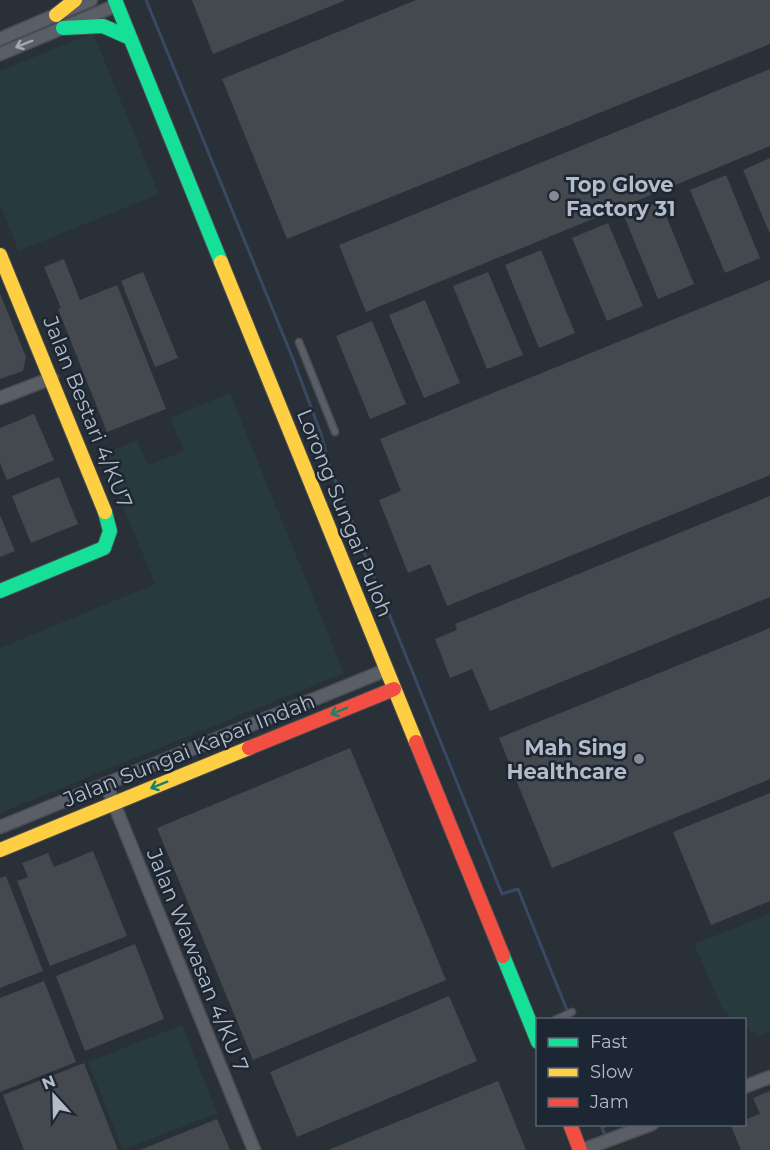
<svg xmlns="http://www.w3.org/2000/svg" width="770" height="1150" font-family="Montserrat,sans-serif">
<rect width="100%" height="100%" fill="#2a3038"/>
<g fill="#273a3e">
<path d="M 93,33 L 159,194 L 19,251 L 0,205 L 0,71 Z"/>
<path d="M 230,393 L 344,673 L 0,813 L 0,648 L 155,584 L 102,455 L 137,440 L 148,465 L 184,451 L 170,418 Z"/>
<path d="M 770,914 L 770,1031 L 759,1036 L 745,1027 L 744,1020 L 734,1019 L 722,1008 L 694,944 Z"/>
<path d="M 182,1025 L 217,1113 L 123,1150 L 88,1062 Z"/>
</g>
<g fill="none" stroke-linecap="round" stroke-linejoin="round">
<g stroke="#384963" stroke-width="3">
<path d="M 146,0 L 293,359 L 321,434 L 329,465 L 502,894 L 518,889 L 571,1020"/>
<path d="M 606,1137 L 602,1128 L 607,1124"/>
</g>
</g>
<g fill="#444950">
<path d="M 192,0 L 346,0 L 213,54 Z"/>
<path d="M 416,0 L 770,0 L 770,44 L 287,239 L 222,79 Z"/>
<path d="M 770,69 L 770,146 L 366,312 L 339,245 Z"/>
<path d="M 770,158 L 770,234 L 743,170 Z"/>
<path d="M 726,175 L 760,258 L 725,273 L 690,190 Z"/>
<path d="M 660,201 L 694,284 L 658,299 L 624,216 Z"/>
<path d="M 608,223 L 643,306 L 607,321 L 572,238 Z"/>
<path d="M 541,250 L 575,333 L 539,348 L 505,265 Z"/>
<path d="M 64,259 L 80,300 L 117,285 L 166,409 L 107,432 L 58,309 L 61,308 L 44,267 Z"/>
<path d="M 143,272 L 178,358 L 155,367 L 121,281 Z"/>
<path d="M 488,272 L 523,355 L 487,369 L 453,286 Z"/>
<path d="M 770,280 L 770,475 L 447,606 L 430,564 L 408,573 L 379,500 L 401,491 L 380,439 Z"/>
<path d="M 0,294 L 26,357 L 23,371 L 0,379 Z"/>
<path d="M 425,300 L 460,383 L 424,398 L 389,315 Z"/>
<path d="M 372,321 L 406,404 L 370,419 L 336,336 Z"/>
<path d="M 34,414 L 54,460 L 7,480 L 0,463 L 0,428 Z"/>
<path d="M 59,477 L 78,524 L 31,543 L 12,496 Z"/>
<path d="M 770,496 L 770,597 L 490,711 L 472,669 L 450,678 L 435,639 L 457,630 L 455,624 Z"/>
<path d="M 0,515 L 15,551 L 0,557 Z"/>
<path d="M 770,628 L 770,779 L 552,868 L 499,738 Z"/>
<path d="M 350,748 L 446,980 L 253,1060 L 157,828 Z"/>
<path d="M 770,793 L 770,901 L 711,925 L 673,832 Z"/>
<path d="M 93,851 L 127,936 L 50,966 L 17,881 L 28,877 L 22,863 L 48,853 L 54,867 Z"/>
<path d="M 6,876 L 43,971 L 0,988 L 0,878 Z"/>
<path d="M 135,944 L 164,1019 L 85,1051 L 56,976 Z"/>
<path d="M 44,981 L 76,1062 L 0,1092 L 0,998 Z"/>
<path d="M 449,996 L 477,1061 L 297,1137 L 270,1072 Z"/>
<path d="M 84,1063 L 118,1150 L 24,1150 L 3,1095 Z"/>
<path d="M 498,1081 L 526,1150 L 328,1150 Z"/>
<path d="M 770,1091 L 770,1150 L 741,1150 L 731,1126 L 744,1124 L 744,1120 L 760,1114 L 753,1098 Z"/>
<path d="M 217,1119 L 230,1150 L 140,1150 Z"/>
</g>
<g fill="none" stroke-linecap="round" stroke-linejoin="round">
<g stroke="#484c53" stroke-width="9">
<g id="lane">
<path d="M 299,342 L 335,432"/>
<path d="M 555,1020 L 572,1012"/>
</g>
</g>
<g stroke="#484c53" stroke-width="15">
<g id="street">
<path d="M 0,39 L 91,0"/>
<path d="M 0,54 L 117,5"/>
<path d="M 0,398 L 52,378"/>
<path d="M 106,784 L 254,1150"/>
<path d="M 0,827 L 386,670"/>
<path d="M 744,1087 L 770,1077"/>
<path d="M 582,1150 L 652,1124"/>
</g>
</g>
<g stroke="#484c53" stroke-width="16">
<g id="fast">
<path d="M 115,0 L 221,262"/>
<path d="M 63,28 L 103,26 L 130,38"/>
<path d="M 0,591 L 104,548 L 110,531 L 105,512"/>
<path d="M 503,956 L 538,1042"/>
</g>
</g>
<g stroke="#484c53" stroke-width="16">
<g id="slow">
<path d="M 56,15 L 75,0"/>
<path d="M 0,255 L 105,512"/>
<path d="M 221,262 L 416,742"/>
<path d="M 0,850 L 249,748"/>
</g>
</g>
<g stroke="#484c53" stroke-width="16">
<g id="jam">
<path d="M 416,742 L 503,956"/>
<path d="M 249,748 L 394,689"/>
<path d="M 570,1124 L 580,1150"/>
</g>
</g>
<use href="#lane" stroke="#5a5e66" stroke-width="6"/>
<use href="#street" stroke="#5a5e66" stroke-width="12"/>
<use href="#fast" stroke="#16e098" stroke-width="14"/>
<use href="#slow" stroke="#ffcf43" stroke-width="14"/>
<use href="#jam" stroke="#f24e42" stroke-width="14"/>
</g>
<defs><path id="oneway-shaft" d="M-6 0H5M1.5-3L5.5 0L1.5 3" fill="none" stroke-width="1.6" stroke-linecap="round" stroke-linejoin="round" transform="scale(1.5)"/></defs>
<use stroke="#a2a9b5" href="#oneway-shaft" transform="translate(24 44) rotate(158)"/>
<g stroke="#1a8366">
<use href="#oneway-shaft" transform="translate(339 711) rotate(158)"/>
<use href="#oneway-shaft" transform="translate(159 785) rotate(158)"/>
</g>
<g fill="#848b96" stroke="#1d2633" stroke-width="2">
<circle cx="554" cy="196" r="6"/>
<circle cx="639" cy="759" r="6"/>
</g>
<g text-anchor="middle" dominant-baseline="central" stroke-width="5" stroke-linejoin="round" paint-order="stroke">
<g font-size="21" font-weight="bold" fill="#b4bcc9" stroke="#1d2633" text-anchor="start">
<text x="566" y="184">Top Glove<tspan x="566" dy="24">Factory 31</tspan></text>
<text x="627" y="747" text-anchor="end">Mah Sing<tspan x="627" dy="24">Healthcare</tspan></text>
</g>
<g font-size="21" fill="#b4bcc9" stroke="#1d2633">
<text transform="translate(88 412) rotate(68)">Jalan Bestari 4/KU7</text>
<text transform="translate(345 513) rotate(68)">Lorong Sungai Puloh</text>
<text transform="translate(189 750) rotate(-22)">Jalan Sungai Kapar Indah</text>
<text transform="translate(198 960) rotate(68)">Jalan Wawasan 4/KU 7</text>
</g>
</g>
<rect x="536" y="1018" width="210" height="108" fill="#1d2633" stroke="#59626f" stroke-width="1.5"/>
<rect x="548" y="1038" width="30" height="9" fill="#16e098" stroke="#59626f" stroke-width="1.5"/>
<text x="590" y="1048" font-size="18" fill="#b4bcc9">Fast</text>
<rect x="548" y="1068" width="30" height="9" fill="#ffcf43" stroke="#59626f" stroke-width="1.5"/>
<text x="590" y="1078" font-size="18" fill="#b4bcc9">Slow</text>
<rect x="548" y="1098" width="30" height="9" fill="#f24e42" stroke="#59626f" stroke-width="1.5"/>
<text x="590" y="1108" font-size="18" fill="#b4bcc9">Jam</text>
<g transform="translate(54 1096) rotate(338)" stroke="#1d2633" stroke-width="4.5" paint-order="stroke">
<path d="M0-4.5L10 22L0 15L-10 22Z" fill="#b4bcc9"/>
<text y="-9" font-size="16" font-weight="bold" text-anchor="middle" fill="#b4bcc9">N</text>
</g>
</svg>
